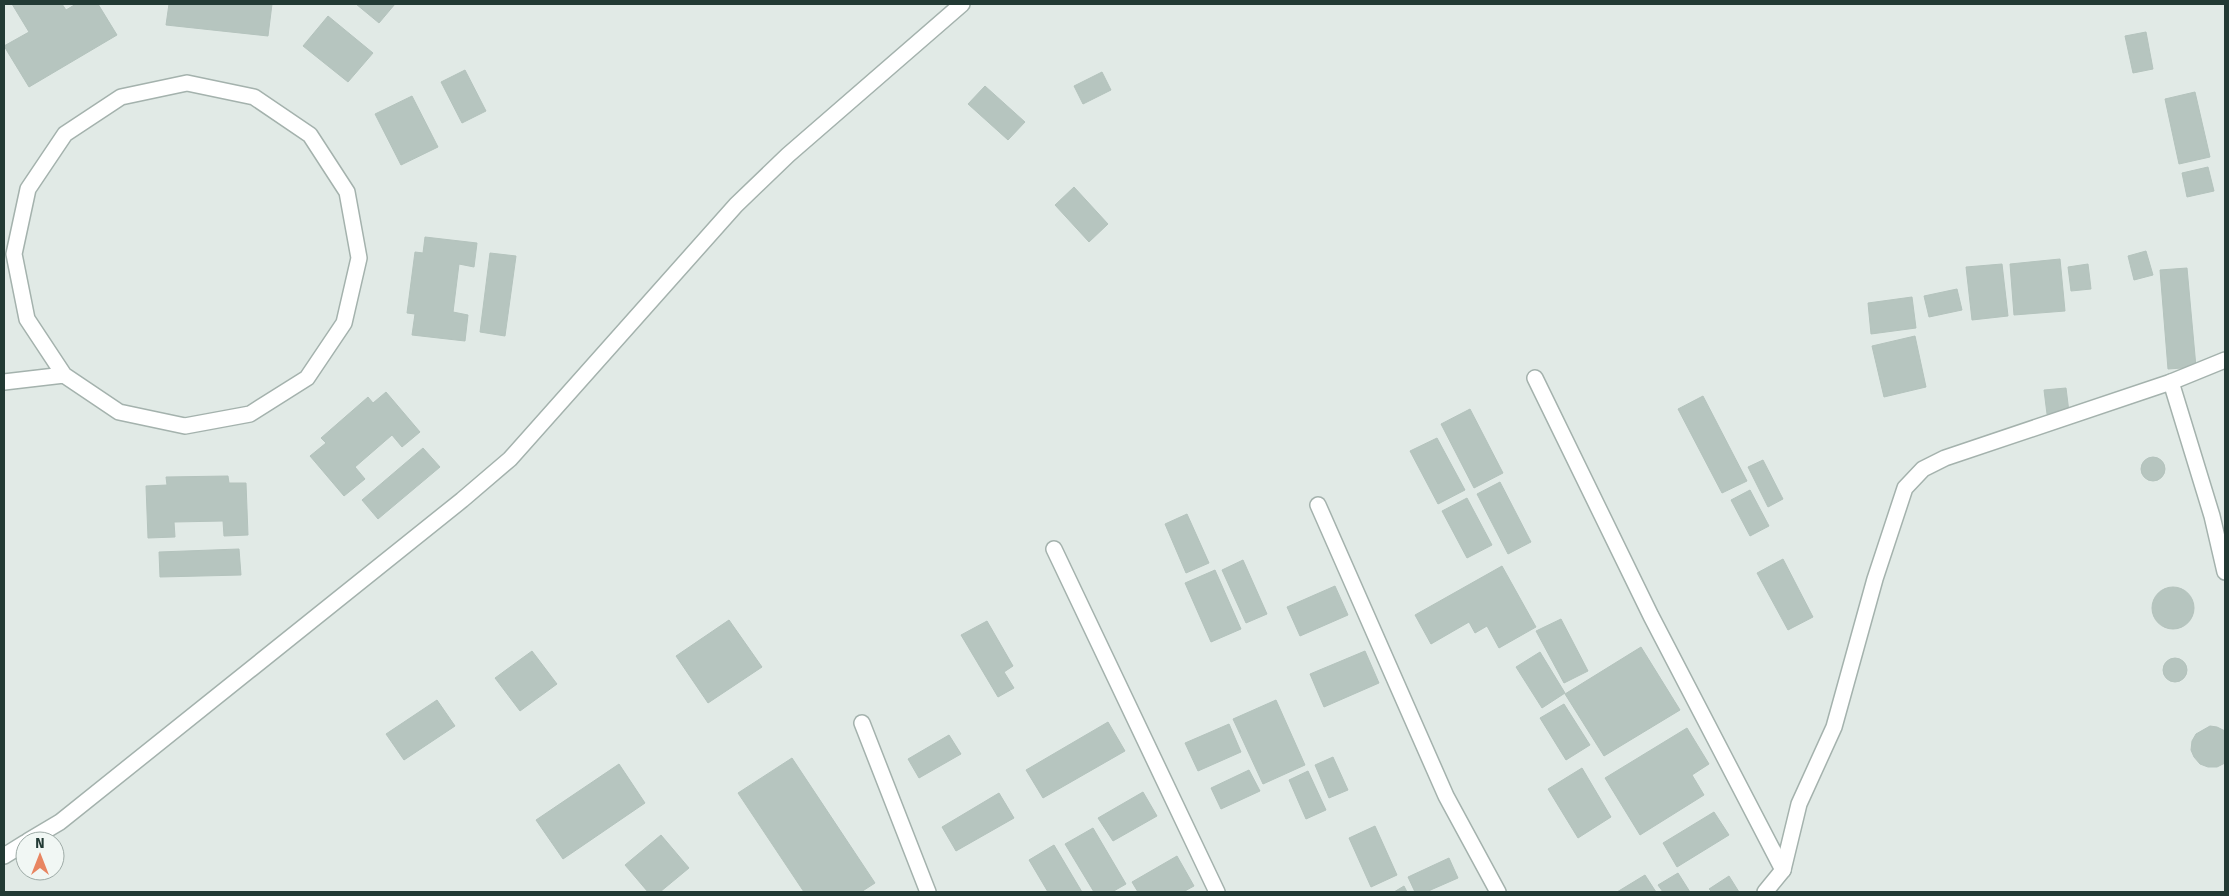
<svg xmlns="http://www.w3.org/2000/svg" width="2229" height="896" font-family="'Fira Sans',sans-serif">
<rect width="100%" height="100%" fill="#e1eae6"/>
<g fill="#b6c5bf" stroke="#b4c3bd">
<path d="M 12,4 L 62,4 L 66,10 L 76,4 L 98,4 L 117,35 L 29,87 L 4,46 L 29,32 Z"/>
<path d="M 169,4 L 272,4 L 268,36 L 166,25 Z"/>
<path d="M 356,4 L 395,4 L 379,23 Z"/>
<path d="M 328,16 L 373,53 L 348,82 L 303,46 Z"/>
<path d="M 2146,32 L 2153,69 L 2133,73 L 2125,36 Z"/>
<path d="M 465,70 L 486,111 L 462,123 L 441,82 Z"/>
<path d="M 1102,72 L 1111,90 L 1083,104 L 1074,86 Z"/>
<path d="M 985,86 L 1025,122 L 1008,140 L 968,104 Z"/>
<path d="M 2195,92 L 2210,157 L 2179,164 L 2165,99 Z"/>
<path d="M 412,96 L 438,147 L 401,165 L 375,114 Z"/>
<path d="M 2208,167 L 2214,191 L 2187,197 L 2182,173 Z"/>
<path d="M 1074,187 L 1108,224 L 1089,242 L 1055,205 Z"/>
<path d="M 425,237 L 477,243 L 474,267 L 459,264 L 453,312 L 468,315 L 465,341 L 412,335 L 415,314 L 407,313 L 415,252 L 423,253 Z"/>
<path d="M 2146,251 L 2153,275 L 2134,280 L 2128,256 Z"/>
<path d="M 490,253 L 516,256 L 505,336 L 480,332 Z"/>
<path d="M 2060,259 L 2065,311 L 2014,315 L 2010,264 Z"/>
<path d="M 2002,264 L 2008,316 L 1972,320 L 1966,267 Z"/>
<path d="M 2088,264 L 2091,289 L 2071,291 L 2068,267 Z"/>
<path d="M 2187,268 L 2196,367 L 2168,369 L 2160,270 Z"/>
<path d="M 1957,289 L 1962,310 L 1929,317 L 1924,296 Z"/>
<path d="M 1912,297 L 1916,328 L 1871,334 L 1868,303 Z"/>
<path d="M 1915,336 L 1926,387 L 1884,397 L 1872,346 Z"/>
<path d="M 2066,388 L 2069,412 L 2047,414 L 2044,390 Z"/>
<path d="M 386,392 L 420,432 L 402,447 L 392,435 L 355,467 L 365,479 L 344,496 L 310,456 L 326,443 L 321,438 L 368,397 L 373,403 Z"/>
<path d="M 1703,396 L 1747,481 L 1722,493 L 1678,409 Z"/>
<path d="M 1470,409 L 1503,473 L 1474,488 L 1441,424 Z"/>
<path d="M 1437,438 L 1465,490 L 1438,504 L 1410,451 Z"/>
<path d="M 423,448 L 440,467 L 378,519 L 362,500 Z"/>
<circle cx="2153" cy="469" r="12"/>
<path d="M 1763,460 L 1783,499 L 1768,507 L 1748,467 Z"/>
<path d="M 228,476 L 229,483 L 246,483 L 248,535 L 224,536 L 223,521 L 174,522 L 175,537 L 148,538 L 146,486 L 167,485 L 166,477 Z"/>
<path d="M 1500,482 L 1531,542 L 1508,554 L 1477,494 Z"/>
<path d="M 1750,490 L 1769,526 L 1750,536 L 1731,500 Z"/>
<path d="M 1467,498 L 1492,545 L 1467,558 L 1442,511 Z"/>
<path d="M 1187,514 L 1209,563 L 1186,573 L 1165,524 Z"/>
<path d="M 239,549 L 241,575 L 160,577 L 159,552 Z"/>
<path d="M 1783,559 L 1813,617 L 1788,630 L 1757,573 Z"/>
<path d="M 1243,560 L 1267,614 L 1246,623 L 1222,570 Z"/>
<path d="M 1502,566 L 1536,627 L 1499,648 L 1487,626 L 1475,633 L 1469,622 L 1431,644 L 1415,615 Z"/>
<path d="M 1215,570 L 1241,629 L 1211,642 L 1185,583 Z"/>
<path d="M 1335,586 L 1348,615 L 1300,636 L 1287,607 Z"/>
<circle cx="2173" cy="608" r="21"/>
<path d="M 1561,619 L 1588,671 L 1564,683 L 1536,631 Z"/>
<path d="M 729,620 L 762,667 L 708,703 L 676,656 Z"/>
<path d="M 987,621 L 1013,666 L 1004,672 L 1014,688 L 998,697 L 961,635 Z"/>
<path d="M 1641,647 L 1680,710 L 1604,756 L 1565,694 Z"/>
<path d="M 532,651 L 557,684 L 520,711 L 495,678 Z"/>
<path d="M 1365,651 L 1379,683 L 1324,707 L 1310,674 Z"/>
<path d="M 1540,652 L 1565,693 L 1542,708 L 1516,667 Z"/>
<circle cx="2175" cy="670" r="12"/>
<path d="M 437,700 L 455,726 L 404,760 L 386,734 Z"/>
<path d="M 1276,700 L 1305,765 L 1263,784 L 1233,719 Z"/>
<path d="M 1564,704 L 1590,745 L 1566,760 L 1540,718 Z"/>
<path d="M 1108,722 L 1125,751 L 1043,798 L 1026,770 Z"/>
<path d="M 1229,724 L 1241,752 L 1198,771 L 1185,743 Z"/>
<path d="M 2210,726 L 2217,727 L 2225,731 L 2225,763 L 2217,767 L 2208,767 L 2200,764 L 2194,757 L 2191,750 L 2192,741 L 2196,734 Z"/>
<path d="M 1687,728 L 1709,764 L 1692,775 L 1704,795 L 1640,835 L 1605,778 Z"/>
<path d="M 949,735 L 961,754 L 919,778 L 908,759 Z"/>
<path d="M 1333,757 L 1348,790 L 1329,798 L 1315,765 Z"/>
<path d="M 792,758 L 875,883 L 861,892 L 804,892 L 738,793 Z"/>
<path d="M 619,764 L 645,803 L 563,859 L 536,820 Z"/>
<path d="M 1582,768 L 1611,817 L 1578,838 L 1548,789 Z"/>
<path d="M 1249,770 L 1260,791 L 1221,809 L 1211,788 Z"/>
<path d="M 1308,771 L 1326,810 L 1306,819 L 1289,780 Z"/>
<path d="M 1143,792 L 1157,816 L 1113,841 L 1098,818 Z"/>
<path d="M 999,793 L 1014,818 L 956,851 L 942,827 Z"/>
<path d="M 1714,812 L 1729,835 L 1677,867 L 1663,843 Z"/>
<path d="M 1375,826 L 1397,875 L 1371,887 L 1349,838 Z"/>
<path d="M 1093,828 L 1126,884 L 1112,892 L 1094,892 L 1065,844 Z"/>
<path d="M 661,835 L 689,868 L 660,892 L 648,892 L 625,865 Z"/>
<path d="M 1054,845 L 1082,892 L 1048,892 L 1029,860 Z"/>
<path d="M 1177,856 L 1194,886 L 1183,892 L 1138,892 L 1132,882 Z"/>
<path d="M 1449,858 L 1458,878 L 1426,892 L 1415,892 L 1408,877 Z"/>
<path d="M 1678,873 L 1690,892 L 1663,892 L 1658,885 Z"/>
<path d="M 1645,875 L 1656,892 L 1617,892 Z"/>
<path d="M 1729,876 L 1739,892 L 1712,892 L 1709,889 Z"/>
<path d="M 1404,886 L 1407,892 L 1394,892 Z"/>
</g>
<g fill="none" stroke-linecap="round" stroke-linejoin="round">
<g stroke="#a4b2ad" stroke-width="18">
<g id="minor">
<path d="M 1535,378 L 1651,616 L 1783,870"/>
<path d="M 4,382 L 64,375 L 119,412 L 185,426 L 250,414 L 307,378 L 344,323 L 359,258 L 347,192 L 310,135 L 254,97 L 187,83 L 121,97 L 65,134 L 28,189 L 14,254 L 27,319 L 64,375"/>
<path d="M 2171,382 L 2212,516 L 2225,572"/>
<path d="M 1318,505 L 1446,796 L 1498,892"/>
<path d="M 1054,549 L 1217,892"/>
<path d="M 862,723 L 928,892"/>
<path d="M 28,841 L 60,822 L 462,500 L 510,459 L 736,205 L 788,155 L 962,4"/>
<path d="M 4,856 L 25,843"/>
<path d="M 1765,892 L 1783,870 L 1799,804 L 1834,727 L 1875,579 L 1905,488 L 1923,469 L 1945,458 L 2171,382 L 2225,360"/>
</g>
</g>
<use href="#minor" stroke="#fff" stroke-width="15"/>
</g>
<rect width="2229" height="896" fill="none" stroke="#223a34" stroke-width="10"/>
<g transform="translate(40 856)"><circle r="24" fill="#f1f7f4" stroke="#9eaba7"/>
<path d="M0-4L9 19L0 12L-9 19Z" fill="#e88561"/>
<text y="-8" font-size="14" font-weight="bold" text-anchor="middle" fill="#223a34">N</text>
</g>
</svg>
